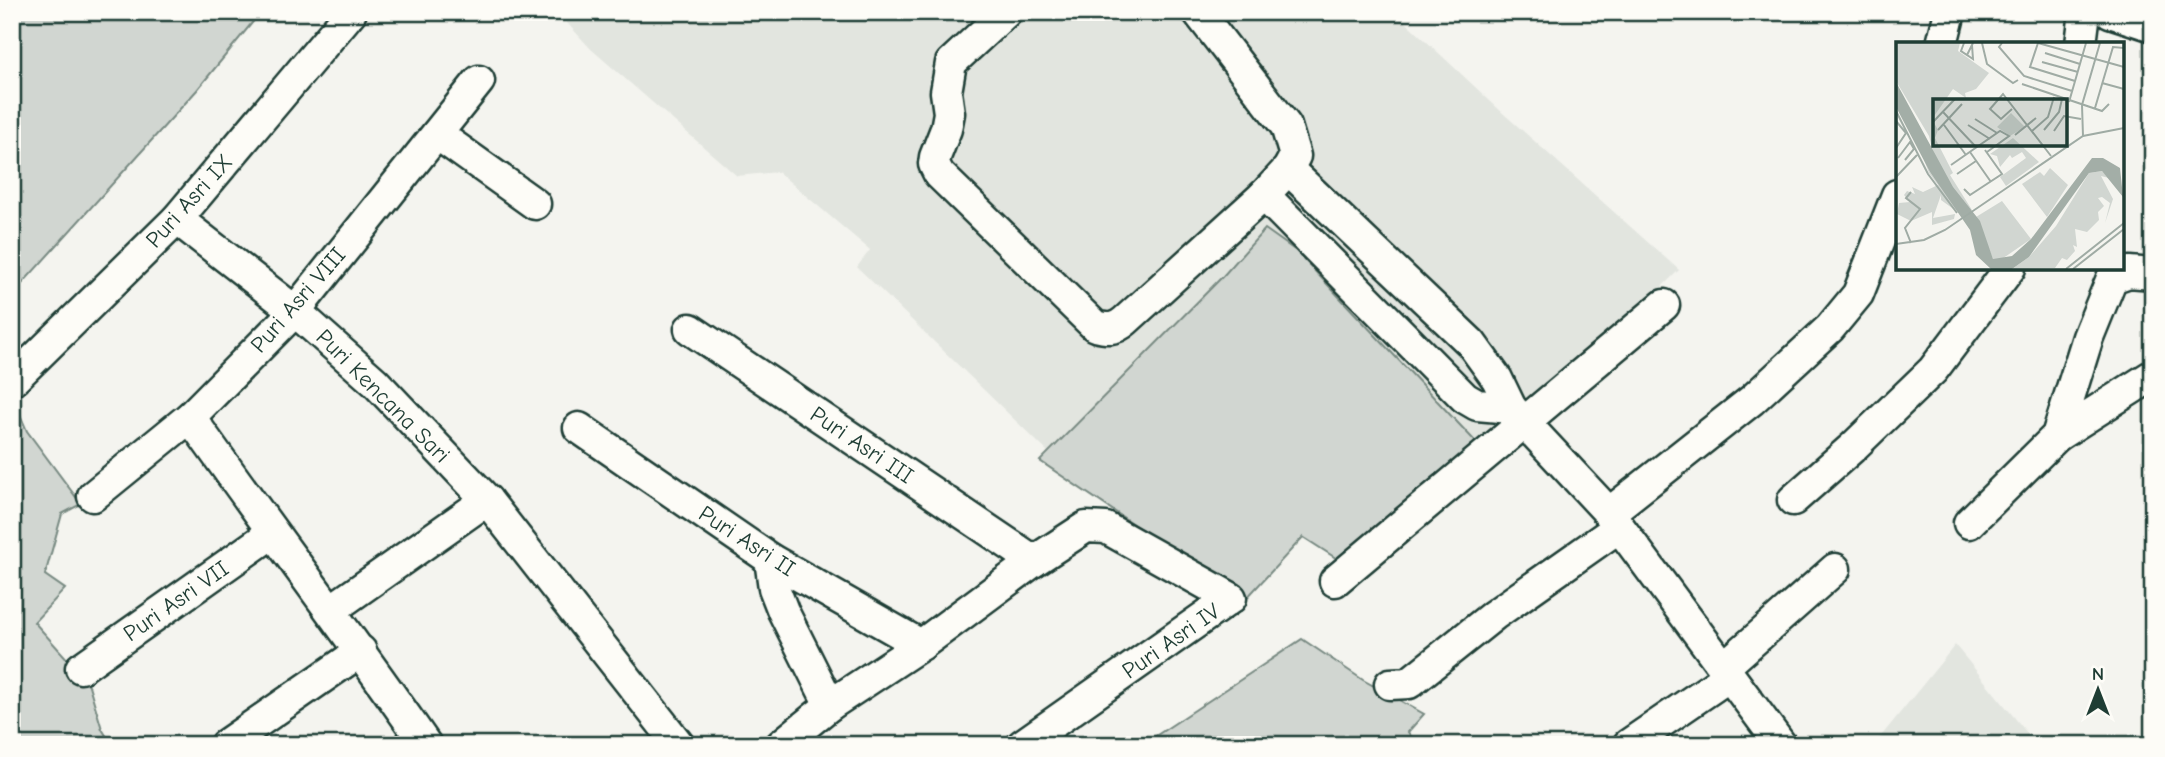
<svg xmlns="http://www.w3.org/2000/svg" width="2165" height="757" font-family="'Comic Neue',sans-serif">
<rect width="100%" height="100%" fill="#f4f4ef"/>
<filter id="ink" filterUnits="userSpaceOnUse"><feTurbulence type="fractalNoise" baseFrequency=".0143" numOctaves="2"/><feDisplacementMap in="SourceGraphic" scale="14" xChannelSelector="R" yChannelSelector="G"/><feConvolveMatrix kernelMatrix="1 2 1 2 8 2 1 2 1" color-interpolation-filters="sRGB"/></filter>
<g filter="url(#ink)">
<g fill="#e2e5df">
<path d="M 557,12 L 1395,12 L 1505,115 L 1679,270 L 1489,456 L 1296,251 L 1264,229 L 1223,276 L 1049,453 L 857,267 L 870,250 L 778,172 L 737,176 L 591,49 Z"/>
<path d="M 1955,645 L 2037,745 L 1874,745 Z"/>
</g>
<g fill="#d1d6d1" stroke="#788a82" stroke-width="2">
<path d="M 12,12 L 261,12 L 197,90 L 12,295 Z"/>
<path d="M 1265,229 L 1296,251 L 1489,456 L 1356,571 L 1303,537 L 1245,600 L 1040,461 L 1223,276 Z"/>
<path d="M 12,396 L 27,431 L 81,504 L 62,514 L 45,575 L 65,589 L 34,622 L 88,682 L 102,729 L 112,745 L 12,745 Z"/>
<path d="M 1302,639 L 1363,680 L 1424,714 L 1408,732 L 1417,745 L 1142,745 Z"/>
</g>
<g fill="none" stroke-linecap="round" stroke-linejoin="round">
<g stroke="#1f3d34" stroke-width="35">
<g id="minor">
<path d="M 1006,12 L 951,63 L 946,92 L 949,113 L 946,129 L 935,157 L 934,164 L 939,174 L 1095,326 C 1107,329 1115,330 1125,321 L 1264,195 L 1288,169 L 1295,156 L 1286,126 L 1198,12"/>
<path d="M 2110,12 L 2153,26"/>
<path d="M 1942,44 L 1950,12"/>
<path d="M 2081,44 L 2085,12"/>
<path d="M 437,134 L 535,204"/>
<path d="M 1288,169 L 1471,343 L 1497,379 L 1511,408 L 1609,513 L 1781,745"/>
<path d="M 1264,195 L 1465,398 L 1477,405 L 1511,408"/>
<path d="M 177,219 L 295,311 L 375,382 L 487,500 L 679,745"/>
<path d="M 690,329 L 1034,561"/>
<path d="M 14,379 L 177,219 L 351,12"/>
<path d="M 190,417 C 268,527 349,634 426,745"/>
<path d="M 579,428 L 770,559 L 921,645"/>
<path d="M 2057,436 L 2153,375"/>
<path d="M 93,496 L 190,417 L 295,311 L 479,81"/>
<path d="M 1793,500 L 1852,448 L 1933,370 L 2010,268"/>
<path d="M 1609,513 L 1752,400 L 1830,328 L 1858,294 L 1897,195"/>
<path d="M 1969,523 L 2057,436 L 2088,337 L 2112,278 L 2129,272 L 2153,274"/>
<path d="M 770,559 L 774,588 L 783,611 L 830,705"/>
<path d="M 1335,581 L 1664,305"/>
<path d="M 331,610 L 487,500"/>
<path d="M 1724,667 L 1835,569"/>
<path d="M 81,668 L 272,533"/>
<path d="M 1390,684 L 1409,683 L 1494,615 L 1619,527"/>
<path d="M 225,745 L 361,651"/>
<path d="M 781,745 L 830,705 L 921,645 L 1034,561 L 1086,527 L 1106,528 L 1231,598 L 1022,745"/>
<path d="M 1628,745 L 1729,676"/>
</g>
</g>
<use href="#minor" stroke="#fdfcf7" stroke-width="30"/>
</g>
</g>
<g text-anchor="middle" dominant-baseline="central" stroke-width="5" stroke-linejoin="round" paint-order="stroke">
<g font-size="23" fill="#1f3d34" stroke="#fdfcf7">
<text transform="translate(189 201) rotate(-48)">Puri Asri IX</text>
<text transform="translate(298 300) rotate(-49)">Puri Asri VIII</text>
<text transform="translate(383 396) rotate(45)">Puri Kencana Sari</text>
<text transform="translate(862 445) rotate(34)">Puri Asri III</text>
<text transform="translate(747 541) rotate(33)">Puri Asri II</text>
<text transform="translate(176 601) rotate(-35)">Puri Asri VII</text>
<text transform="translate(1171 641) rotate(-35)">Puri Asri IV</text>
</g>
</g>
<g transform="translate(1896 42)">
<rect width="228" height="228" fill="#f4f4ef"/>
<path d="M 0,1 L 64,1 L 62,9 L 93,31 L 80,47 L 69,51 L 70,56 L 57,47 L 36,77 L 42,88 L 39,96 L 57,131 L 54,133 L 76,168 L 70,167 L 39,118 L 33,94 L 0,39 ZM 115,71 L 129,85 L 114,94 L 101,85 ZM 117,96 L 143,120 L 110,144 L 104,135 L 130,116 L 126,110 L 116,116 L 114,113 L 104,125 L 101,114 L 94,112 ZM 27,115 L 34,130 L 67,174 L 45,158 L 45,153 L 37,176 L 59,172 L 58,177 L 36,183 L 36,170 L 15,179 L 1,172 L 3,161 L 14,160 L 8,153 L 11,149 L 19,152 L 16,145 L 27,150 L 42,143 L 33,131 ZM 154,126 L 172,143 L 151,175 L 126,142 L 144,130 L 148,134 ZM 206,129 L 213,136 L 205,134 L 217,157 L 209,181 L 214,161 L 206,155 L 202,156 L 208,164 L 202,170 L 203,178 L 191,190 L 179,187 L 181,205 L 177,203 L 179,209 L 171,218 L 166,216 L 159,226 L 116,227 L 133,215 L 160,184 L 193,131 ZM 106,159 L 135,197 L 103,219 L 97,217 L 80,175 Z" fill="#d1d6d1"/>
<path d="M 0,40 L 57,145 L 84,179 L 97,217 L 116,214 L 135,197 L 196,116 L 207,116 L 224,126 L 227,155 L 206,129 L 193,131 L 133,215 L 116,227 L 95,227 L 80,213 L 74,188 L 34,130 L 0,65 Z" fill="#a3aea7"/>
<path fill="none" stroke="#9faba4" stroke-width="2" d="M 68,1 L 65,9 L 71,13 L 77,1M 86,1 L 91,22 L 117,41 L 122,38M 106,1 L 103,5 L 128,34 L 176,49M 142,1 L 228,25M 142,1 L 134,25 L 179,39M 149,11 L 184,22M 71,13 L 77,17 L 76,3M 146,20 L 182,30M 206,41 L 228,47M 126,42 L 206,69 L 213,62M 173,60 L 190,1M 199,66 L 217,5 L 228,6M 116,67 L 105,77 L 94,67 L 107,52 L 155,114M 0,69 L 32,132 L 61,171M 47,70 L 81,106M 79,77 L 101,91M 0,79 L 10,91 L 0,106M 37,80 L 59,57M 48,83 L 70,113M 72,83 L 94,97M 42,88 L 66,62M 148,88 L 163,70 L 166,57M 136,89 L 152,75 L 158,55M 158,89 L 168,74 L 185,77M 119,93 L 140,76M 187,94 L 186,63 L 204,1M 74,110 L 95,140M 2,116 L 14,100 L 18,107 L 9,118M 55,123 L 104,89 L 113,94 L 91,110M 61,132 L 80,119M 0,135 L 21,113M 68,147 L 74,153 L 106,132 L 89,108M 15,201 L 9,186 L 24,167 L 10,156 L 15,150M 0,202 L 28,198 L 49,188 L 187,94 L 228,86M 170,227 L 228,181M 177,227 L 228,187"/>
<path fill="#1f3d34" fill-opacity="0.15" stroke="#1f3d34" stroke-width="3.5" d="M 37,57 L 171,57 L 171,104 L 37,104 Z"/>
<rect width="228" height="228" fill="none" stroke="#1f3d34" stroke-width="3.5"/>
</g>
<rect width="2165" height="757" fill="none" stroke="#fdfcf7" stroke-width="42"/>
<rect x="21" y="21" width="2123" height="715" fill="none" stroke="#1f3d34" stroke-width="2.5" filter="url(#ink)"/>
<g transform="translate(2098 690)" stroke="#fdfcf7" stroke-width="5" paint-order="stroke">
<path d="M0-5L12 26L0 18L-12 26Z" fill="#1f3d34"/>
<text y="-10" font-size="19" font-weight="bold" text-anchor="middle" fill="#1f3d34">N</text>
</g>
</svg>
